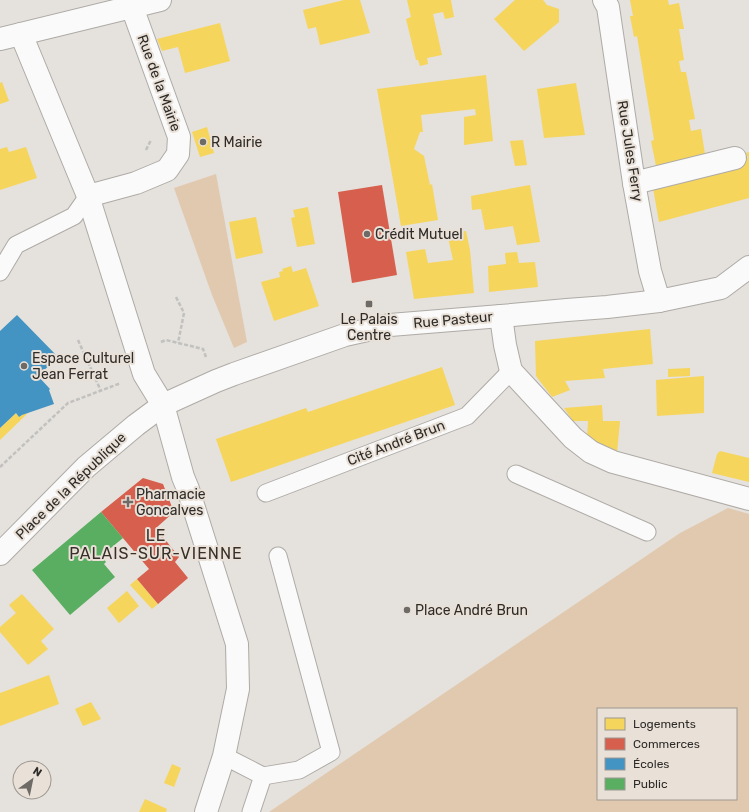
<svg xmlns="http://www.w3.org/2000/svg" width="749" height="812" font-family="Rubik,sans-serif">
<rect width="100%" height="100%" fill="#e5e1dc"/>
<g fill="#e1c9af" fill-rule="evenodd">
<path d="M 216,174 L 247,342 L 234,348 L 212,295 L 174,188 Z"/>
<path d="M 728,508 L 749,514 L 749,812 L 269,812 L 680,533 ZM 598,709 L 736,709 L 736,799 L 598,799 Z"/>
</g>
<g fill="#f6d55c">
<path d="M 344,0 L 360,0 L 370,33 L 320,45 L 316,27 L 308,29 L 303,10 Z"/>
<path d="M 407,0 L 451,0 L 454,17 L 445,19 L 443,12 L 433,14 L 442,55 L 427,58 L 428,64 L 420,66 L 418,60 L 416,60 L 406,19 L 411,17 Z"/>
<path d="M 515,0 L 543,0 L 547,5 L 559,9 L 559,22 L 524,51 L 494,19 Z"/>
<path d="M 630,0 L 668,0 L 669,5 L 679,3 L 684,29 L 679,29 L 684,60 L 679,61 L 681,72 L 686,72 L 695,119 L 689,120 L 691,131 L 701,129 L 705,154 L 656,166 L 651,141 L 654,140 L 637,36 L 634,37 L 630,16 L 633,16 Z"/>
<path d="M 220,23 L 230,61 L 185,73 L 178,47 L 162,51 L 157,39 Z"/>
<path d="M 486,75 L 493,141 L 464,145 L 464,117 L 476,115 L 475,109 L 421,115 L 423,132 L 420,132 L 414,149 L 424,156 L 430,185 L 432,184 L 438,220 L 401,226 L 377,89 Z"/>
<path d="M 2,82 L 9,101 L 0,104 L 0,83 Z"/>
<path d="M 576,83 L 585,135 L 544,138 L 537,89 Z"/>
<path d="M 207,127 L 214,153 L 200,157 L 192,132 Z"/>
<path d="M 523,140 L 527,165 L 515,166 L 510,141 Z"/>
<path d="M 7,147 L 9,152 L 26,147 L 37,178 L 0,190 L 0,149 Z"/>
<path d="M 749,152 L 749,198 L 659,222 L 653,188 L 735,161 L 748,158 L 746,153 Z"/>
<path d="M 530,185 L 540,242 L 517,245 L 513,226 L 485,230 L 481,209 L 472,210 L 471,196 Z"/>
<path d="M 308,207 L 315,244 L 297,247 L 291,218 L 295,217 L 293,210 Z"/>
<path d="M 256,217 L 263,253 L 236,259 L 229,222 Z"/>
<path d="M 466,231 L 470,250 L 474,293 L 414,299 L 406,252 L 425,249 L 428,263 L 453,260 L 447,233 Z"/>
<path d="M 517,252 L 519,263 L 535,262 L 538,287 L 489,292 L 488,266 L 506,264 L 505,253 Z"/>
<path d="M 291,266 L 293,272 L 306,268 L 319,306 L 274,321 L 261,282 L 280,277 L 279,272 L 283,271 L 282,269 Z"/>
<path d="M 650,329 L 653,364 L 603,369 L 605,378 L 565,381 L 570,390 L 552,397 L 536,376 L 535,341 Z"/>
<path d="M 442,367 L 455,405 L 231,482 L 216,439 L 306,408 L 308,412 Z"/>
<path d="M 690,368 L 690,376 L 668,377 L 668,369 Z"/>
<path d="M 704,376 L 704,413 L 657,416 L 656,380 Z"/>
<path d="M 602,405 L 603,421 L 620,421 L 617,453 L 587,438 L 588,421 L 573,421 L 564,408 Z"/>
<path d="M 16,413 L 19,417 L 22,415 L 28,413 L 0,440 L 0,428 Z"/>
<path d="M 720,451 L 749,458 L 749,482 L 712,473 L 717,454 Z"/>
<path d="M 137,579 L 158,604 L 152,609 L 130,585 Z"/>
<path d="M 127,591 L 139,606 L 119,623 L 107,608 Z"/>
<path d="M 22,594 L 54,629 L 41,641 L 48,649 L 28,665 L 0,632 L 0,627 L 16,613 L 9,605 Z"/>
<path d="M 49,675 L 59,704 L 0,726 L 0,693 Z"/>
<path d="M 91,702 L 101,719 L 83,726 L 75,709 Z"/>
<path d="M 172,764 L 181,768 L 174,787 L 164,783 Z"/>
<path d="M 145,799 L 167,809 L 166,812 L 139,812 Z"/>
</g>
<g fill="#d6604d">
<path d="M 382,185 L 397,275 L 352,283 L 338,192 Z"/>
<path d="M 143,478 L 163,484 L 174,512 L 156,528 L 179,557 L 175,562 L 188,578 L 158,604 L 137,579 L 149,569 L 101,512 Z"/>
</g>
<path fill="#4393c3" d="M 17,315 L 58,357 L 38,376 L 50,389 L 49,390 L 54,404 L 22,415 L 19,417 L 16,413 L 0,428 L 0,331 Z"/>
<path fill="#5aae61" d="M 101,512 L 123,538 L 101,556 L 106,562 L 104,564 L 115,577 L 70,615 L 32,570 Z"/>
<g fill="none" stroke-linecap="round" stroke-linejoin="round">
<g stroke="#aeaba7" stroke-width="19">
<g id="service">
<path d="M 0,272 L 16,245 L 74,216 L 88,196"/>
<path d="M 516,474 L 647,532"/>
<path d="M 266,493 L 467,416 L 511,371"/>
<path d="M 224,756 L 263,776 L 251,812"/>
<path d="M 263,776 L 299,770 L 331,752 L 278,556"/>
</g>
</g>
<g stroke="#aeaba7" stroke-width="24">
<g id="minor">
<path d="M 604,0 L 608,7 L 634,183 L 650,271 L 659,301"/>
<path d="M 21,34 L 88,196 L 144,374 L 163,405"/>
<path d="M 0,39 L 160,0"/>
<path d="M 634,183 L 735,158"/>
<path d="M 88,196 L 136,183 L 167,170 L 178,154 L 179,137 L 132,7"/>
<path d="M 501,316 L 505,345 L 511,371 L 573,438 L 591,452 L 613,462 L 749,499"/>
</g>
</g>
<g stroke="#aeaba7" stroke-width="24">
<g id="secondary">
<path d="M 163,405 L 183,477 L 188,489 L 237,644 L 238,689 L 224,756 L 206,812"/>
<path d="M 0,554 L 86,467 L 136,425 L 163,405 L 216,381 L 234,374 L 345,335 L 390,325 L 501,316 L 567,310 L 607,307 L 659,301 L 721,288 L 749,267"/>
</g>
</g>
<g stroke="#c1c1bf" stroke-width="2.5" stroke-dasharray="4 2" stroke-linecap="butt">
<path d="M 146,150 L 151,140"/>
<path d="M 176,297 L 184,313 L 178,343"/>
<path d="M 78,340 L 101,391"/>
<path d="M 161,342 L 166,340 L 203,349 L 206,357"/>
<path d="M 0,467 L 68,403 L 121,383"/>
</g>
<use href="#service" stroke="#fbfafa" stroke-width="17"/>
<use href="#minor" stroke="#fbfafa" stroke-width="22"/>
<use href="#secondary" stroke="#fbfafa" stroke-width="22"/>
</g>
<g fill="#6e6b67" stroke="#e9e1d8" stroke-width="1.5">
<circle cx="203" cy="142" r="4"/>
<circle cx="367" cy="234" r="4"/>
<rect x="365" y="300" width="8" height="8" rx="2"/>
<circle cx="24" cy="366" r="4"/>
<path d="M126 496h4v4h4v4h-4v4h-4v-4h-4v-4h4z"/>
<circle cx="407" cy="610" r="4"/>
</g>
<g text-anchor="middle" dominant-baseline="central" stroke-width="4" stroke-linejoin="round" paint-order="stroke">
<g font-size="14" fill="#2e2b28" stroke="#e9e1d8">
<text transform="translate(159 83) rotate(70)">Rue de la Mairie</text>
<text transform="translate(630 151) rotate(81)">Rue Jules Ferry</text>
<text transform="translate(453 320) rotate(-5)">Rue Pasteur</text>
<text transform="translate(396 443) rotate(-21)">Cité André Brun</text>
<text transform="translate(71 486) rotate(-44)">Place de la République</text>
</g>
<g font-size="14" fill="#2e2b28" stroke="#e9e1d8" text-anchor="start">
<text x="211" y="142">R Mairie</text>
<text x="375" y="234">Crédit Mutuel</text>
<text x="369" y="319" text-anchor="middle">Le Palais<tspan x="369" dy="16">Centre</tspan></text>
<text x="32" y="358">Espace Culturel<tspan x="32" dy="16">Jean Ferrat</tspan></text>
<text x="136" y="494">Pharmacie<tspan x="136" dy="16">Goncalves</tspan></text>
<text x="415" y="610">Place André Brun</text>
</g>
<g font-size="16" letter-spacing="1" fill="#363029" stroke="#e9e1d8">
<text x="156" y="535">LE<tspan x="156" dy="18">PALAIS-SUR-VIENNE</tspan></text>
</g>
</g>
<rect x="597" y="708" width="140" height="92" fill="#e9e1d8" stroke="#9e9892"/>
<rect x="605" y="718" width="20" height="12" fill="#f6d55c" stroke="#9e9892"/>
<text x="633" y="728" font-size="12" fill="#2e2b28">Logements</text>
<rect x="605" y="738" width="20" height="12" fill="#d6604d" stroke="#9e9892"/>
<text x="633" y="748" font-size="12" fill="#2e2b28">Commerces</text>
<rect x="605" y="758" width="20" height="12" fill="#4393c3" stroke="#9e9892"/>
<text x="633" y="768" font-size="12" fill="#2e2b28">Écoles</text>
<rect x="605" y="778" width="20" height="12" fill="#5aae61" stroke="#9e9892"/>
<text x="633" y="788" font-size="12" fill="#2e2b28">Public</text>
<g transform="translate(32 780) rotate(33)"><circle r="19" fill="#e9e1d8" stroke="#9e9892"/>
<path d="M0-3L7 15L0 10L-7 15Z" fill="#6e6b67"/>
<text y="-6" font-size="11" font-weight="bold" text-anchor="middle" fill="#2e2b28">N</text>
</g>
</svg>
